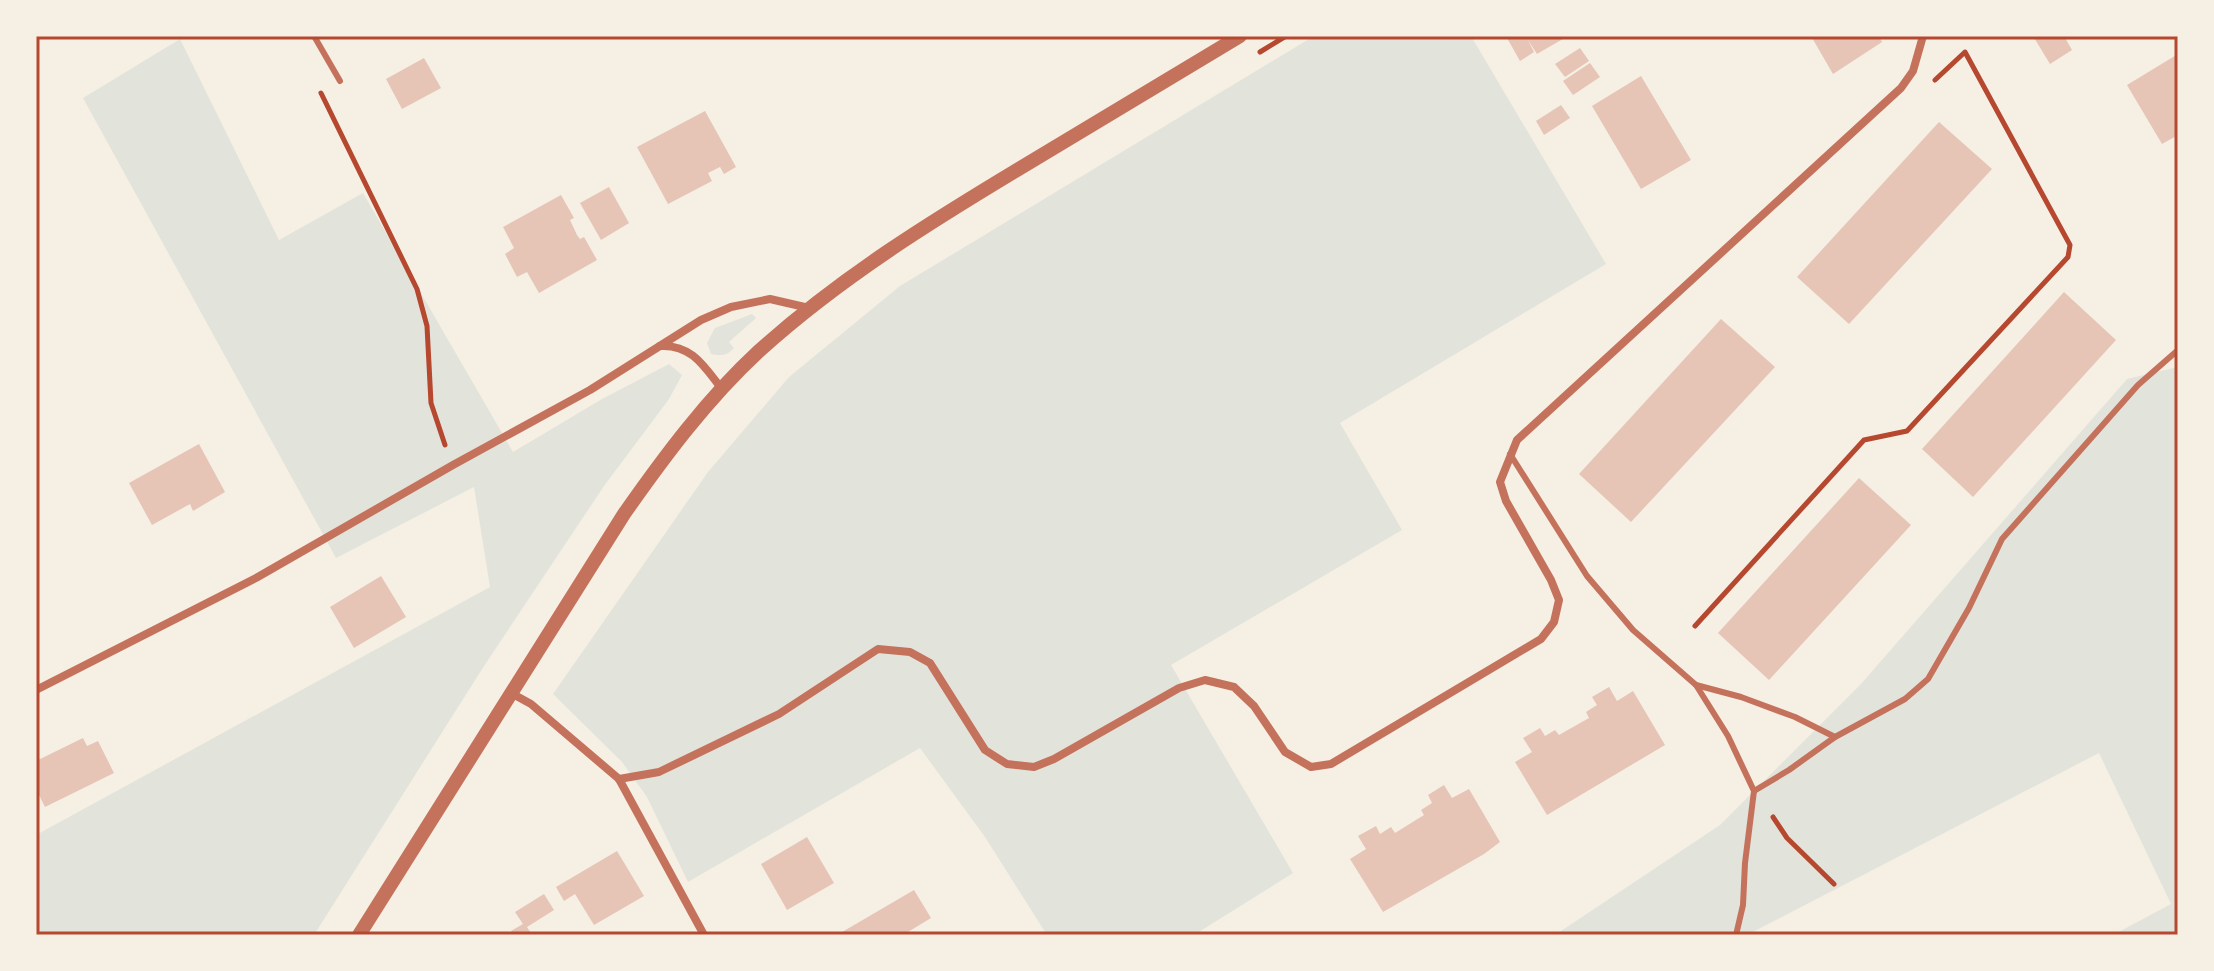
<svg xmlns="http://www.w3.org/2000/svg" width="2214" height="971" font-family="Mulish,sans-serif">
<rect width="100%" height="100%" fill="#f6efe4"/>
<g fill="#e2e4dc">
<path d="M 1314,36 L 1471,36 L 1606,264 L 1340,423 L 1402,530 L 1171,665 L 1293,873 L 1194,935 L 1047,935 L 985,837 L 920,748 L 688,882 L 647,797 L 622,762 L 553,694 L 708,472 L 789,377 L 900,286 Z"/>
<path d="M 180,39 L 279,240 L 363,193 L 513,452 L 602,399 L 669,364 L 682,375 L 669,399 L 604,486 L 484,666 L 314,935 L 36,935 L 36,835 L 490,587 L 474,487 L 336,558 L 83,98 Z"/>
<path d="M 752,314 L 756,318 L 729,342 L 734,348 C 727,356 721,356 711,354 L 707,343 L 715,328 Z"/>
<path d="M 2178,367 L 2178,935 L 2113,935 L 2171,904 L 2099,753 L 1747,935 L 1555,935 L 1720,825 L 1861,684 L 2127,379 Z"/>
</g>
<g fill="#e6c5b7">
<path d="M 1509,36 L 1568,36 L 1537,54 L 1528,40 L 1534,52 L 1520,61 L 1507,38 Z"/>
<path d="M 1811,36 L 1879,36 L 1882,42 L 1833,74 Z"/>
<path d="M 2033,36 L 2064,36 L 2072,50 L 2050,64 Z"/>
<path d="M 1580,48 L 1589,61 L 1565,77 L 1555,64 Z"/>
<path d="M 2178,54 L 2178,135 L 2162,144 L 2127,85 Z"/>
<path d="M 424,58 L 441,88 L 402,109 L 386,79 Z"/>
<path d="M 1590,63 L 1600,77 L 1573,95 L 1563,81 Z"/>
<path d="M 1641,76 L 1691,160 L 1641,189 L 1592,106 Z"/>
<path d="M 1561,105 L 1570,118 L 1544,135 L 1536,121 Z"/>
<path d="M 705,111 L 736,167 L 724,174 L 720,167 L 708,173 L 712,181 L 668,204 L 637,147 Z"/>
<path d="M 1939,122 L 1992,169 L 1849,324 L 1797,277 Z"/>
<path d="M 609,187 L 629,223 L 601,240 L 580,203 Z"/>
<path d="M 561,195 L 574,218 L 570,220 L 577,235 L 580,239 L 584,237 L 597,260 L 539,293 L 527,272 L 517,277 L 505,254 L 514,248 L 503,227 Z"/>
<path d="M 2064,292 L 2116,340 L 1973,497 L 1922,449 Z"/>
<path d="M 1721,319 L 1775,367 L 1631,522 L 1579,474 Z"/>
<path d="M 199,444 L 225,492 L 193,511 L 190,504 L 152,525 L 129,483 Z"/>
<path d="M 1859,478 L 1911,525 L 1769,680 L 1718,633 Z"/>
<path d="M 381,576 L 406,617 L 354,648 L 330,607 Z"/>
<path d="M 1609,687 L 1617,701 L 1633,691 L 1665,745 L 1547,815 L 1515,762 L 1532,752 L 1523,738 L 1540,728 L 1545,736 L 1555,730 L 1559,735 L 1589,718 L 1586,712 L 1597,705 L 1592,697 Z"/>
<path d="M 83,738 L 87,746 L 98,741 L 114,773 L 45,807 L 36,789 L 36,761 Z"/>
<path d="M 1444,785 L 1452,798 L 1469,789 L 1500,842 L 1484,854 L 1383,912 L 1350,859 L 1366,849 L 1358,836 L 1376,826 L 1380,834 L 1391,827 L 1395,833 L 1424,815 L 1421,810 L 1432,803 L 1428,795 Z"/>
<path d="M 807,837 L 834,883 L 787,910 L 761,864 Z"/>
<path d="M 617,851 L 644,896 L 594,925 L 575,894 L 564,901 L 556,887 Z"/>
<path d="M 914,890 L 931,918 L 903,935 L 837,935 Z"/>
<path d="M 544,894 L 554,910 L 527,927 L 532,935 L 514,935 L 511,931 L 523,924 L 515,912 Z"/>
</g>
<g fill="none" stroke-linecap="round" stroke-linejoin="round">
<g stroke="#b5482f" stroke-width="5">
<path d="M 1260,52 L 1286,36"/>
<path d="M 321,93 L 417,289 L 427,326 L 431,403 L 445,445"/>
<path d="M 1695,626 L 1864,440 L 1907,431 L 2068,257 L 2070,245 L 1965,52 L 1935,80"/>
<path d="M 1773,817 L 1787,838 L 1834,884"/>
</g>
<g stroke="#c5725c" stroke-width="6">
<path d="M 314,36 L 340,81"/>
<path d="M 1510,454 L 1587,576 L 1633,630 L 1696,685 L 1741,697 L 1795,717 L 1835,737"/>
<path d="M 1696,685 L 1728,736 L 1754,791 L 1745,863 L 1743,905 L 1736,935"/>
<path d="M 1754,791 L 1789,770 L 1835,737 L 1905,699 L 1928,679 L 1969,608 L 2002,539 L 2138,385 L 2178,350"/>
</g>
<g stroke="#c5725c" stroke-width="8">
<path d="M 660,346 C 691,344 704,366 721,388"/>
<path d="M 36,690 L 256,578 L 453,465 L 590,390 L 701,320 L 731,307 L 770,299 L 809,308"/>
<path d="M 511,693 L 531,704 L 619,779 L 704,935"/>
<path d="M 619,779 L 659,772 L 779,714 L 878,649 L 910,652 L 930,663 L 985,750 L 1007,764 L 1034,767 L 1054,759 L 1179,688 L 1205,680 L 1234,687 L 1254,706 L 1285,752 L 1311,767 L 1331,764 L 1541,639 L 1554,622 L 1559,600 L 1551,580 L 1506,501 L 1500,482 L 1517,440 L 1901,88 L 1913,71 L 1923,36"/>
</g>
<path stroke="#c5725c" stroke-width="14" d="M 359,935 L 624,514 C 664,457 707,399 759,351 C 841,277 932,221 1027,164 C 1098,121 1169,79 1240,36"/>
</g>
<rect width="2214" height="971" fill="none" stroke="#f6efe4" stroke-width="76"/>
<rect x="38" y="38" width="2138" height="895" fill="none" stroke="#b5482f" stroke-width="3"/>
</svg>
